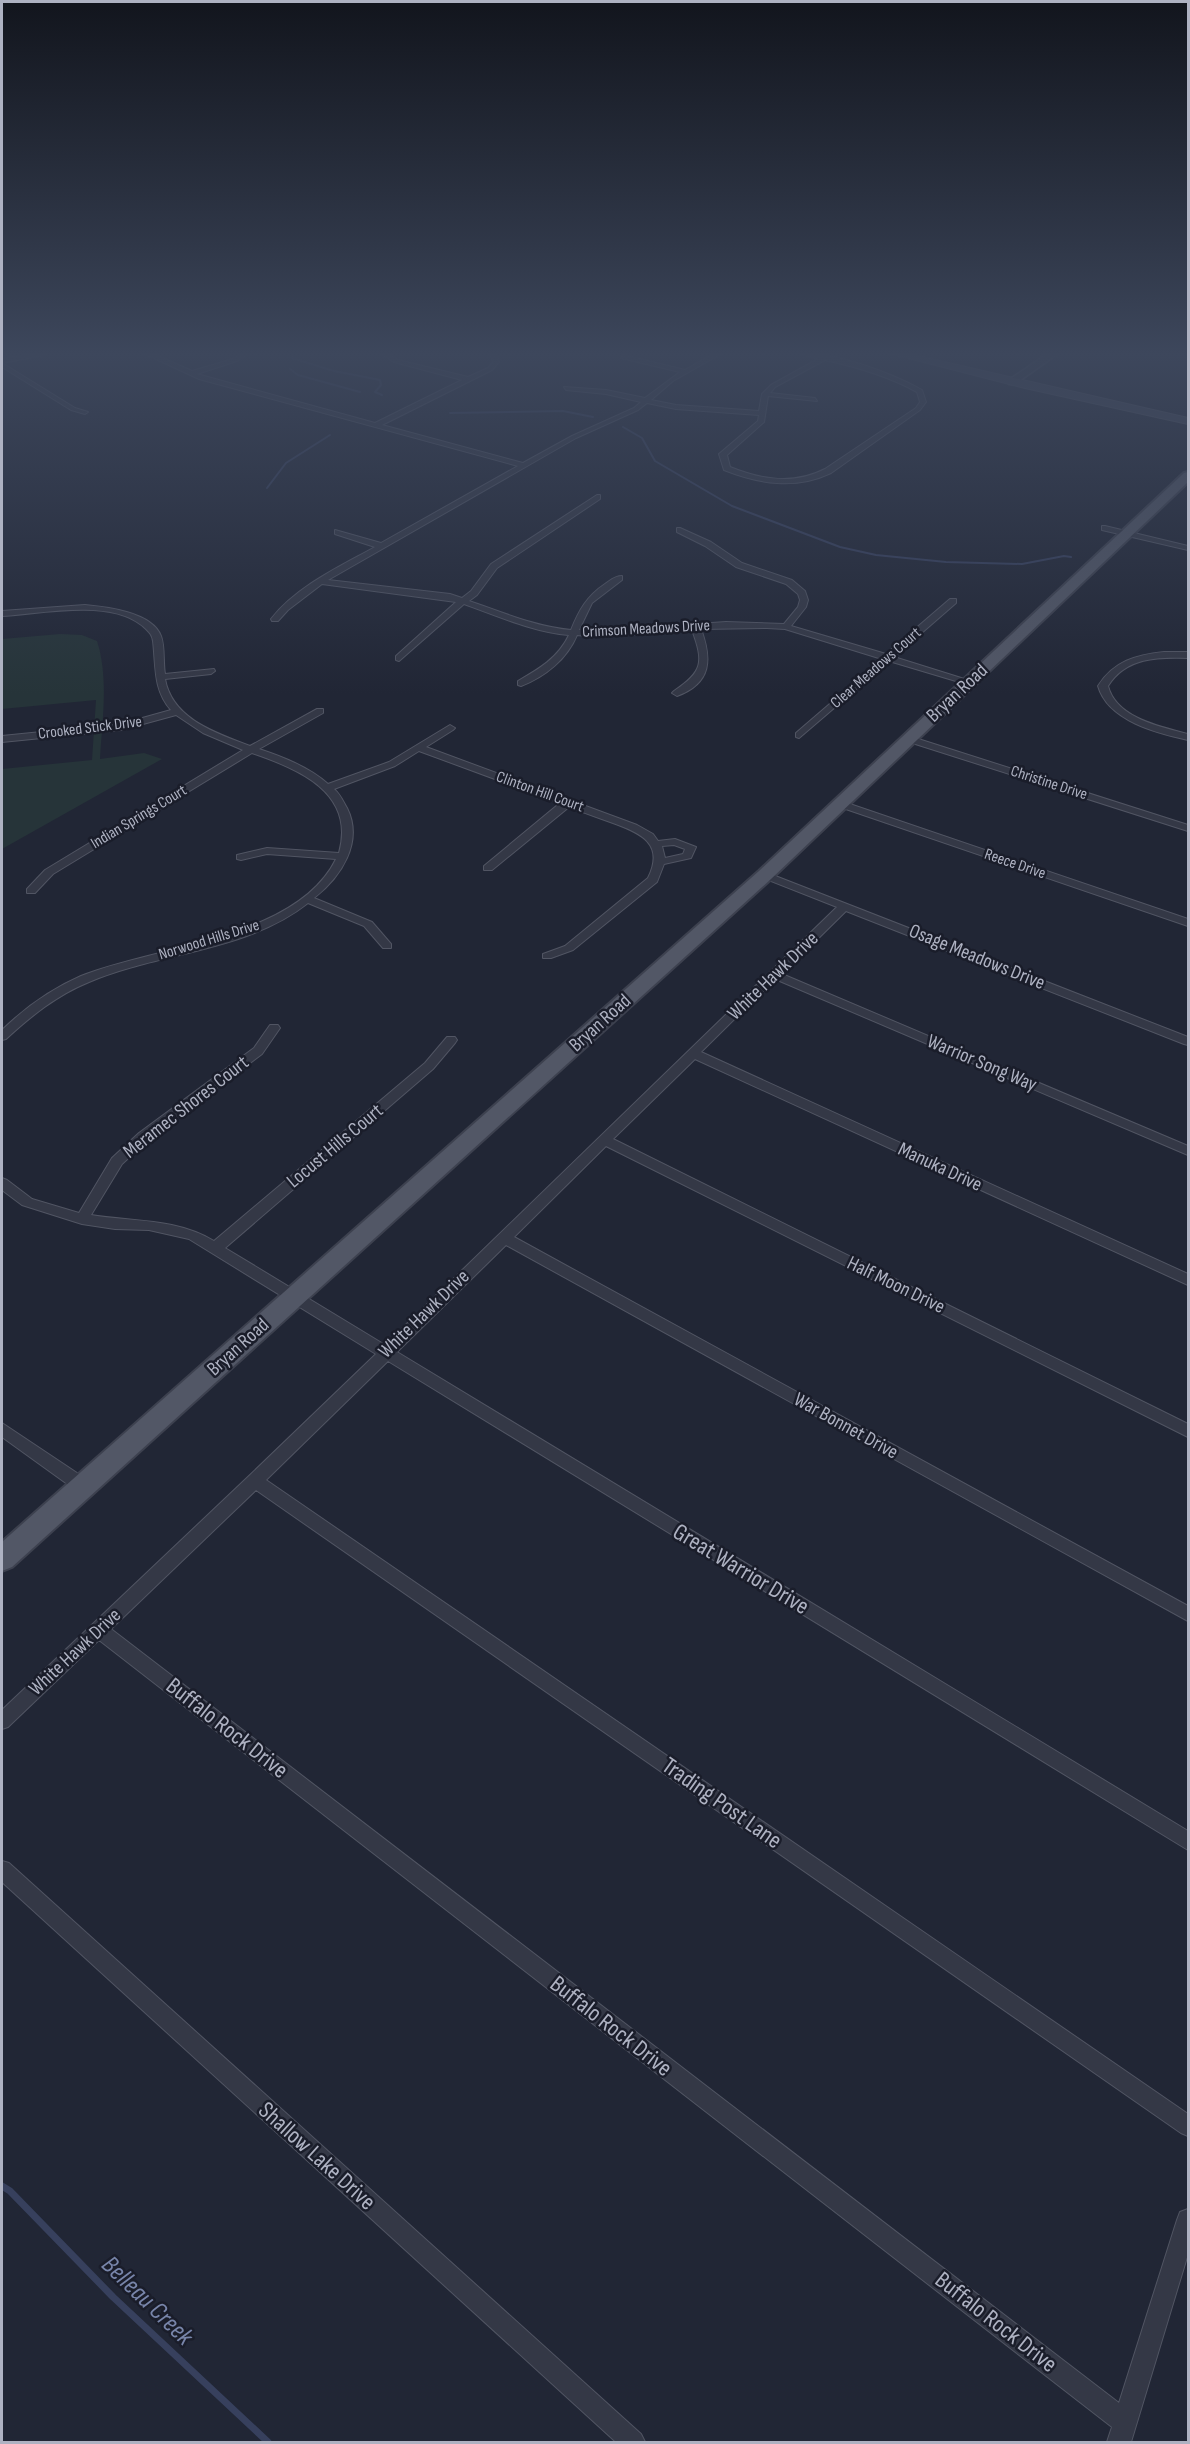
<svg xmlns="http://www.w3.org/2000/svg" width="1190" height="2444" font-family="'Sofia Sans Condensed',sans-serif">
<rect width="100%" height="100%" fill="#212635"/>
<path fill="#263439" d="M 60,634 L 82,635 L 97,641 C 109,678 102,722 100,759 L 144,753 L 162,759 L 2,849 L 2,769 L 92,760 L 96,700 L 2,709 L 2,639 Z"/>
<g fill="none" stroke-linecap="round" stroke-linejoin="round">
<g stroke="#37405d" stroke-width="2">
<path d="M 293,352 L 292,358 L 334,371 L 380,380 L 381,385 L 375,392 L 382,395"/>
<path d="M 290,369 L 298,375 L 360,392"/>
<path d="M 450,413 L 563,411 L 593,417"/>
<path d="M 623,427 L 642,438 L 655,461 L 732,506 L 840,547 L 876,555 L 946,562 L 1022,564 L 1064,556 L 1071,557"/>
<path d="M 267,488 L 286,463 L 330,435"/>
</g>
<path stroke="#37405d" stroke-width="7" d="M 2,2186 L 10,2191 L 113,2297 L 268,2442"/>
<g stroke="#515563" stroke-width="2">
<g id="minor">
<path d="M 42,352 L 44,355 L 2,363 L 2,359 Z"/>
<path d="M 141,352 L 149,352 L 192,371 L 233,359 L 243,352 L 250,352 L 237,361 L 197,374 L 375,423 L 462,380 L 394,362 L 378,352 L 385,352 L 398,360 L 468,377 L 488,368 L 493,362 L 490,352 L 496,352 L 499,362 L 492,370 L 382,425 L 523,463 L 572,436 L 634,408 L 641,402 L 606,394 L 566,390 L 564,387 L 606,390 L 645,398 L 680,372 L 621,358 L 623,355 L 685,370 L 716,352 L 724,352 L 673,381 L 651,400 L 676,405 L 759,411 L 762,394 L 771,385 L 818,359 L 796,352 C 833,352 890,372 922,390 L 926,402 L 920,410 L 831,473 C 795,490 760,484 724,470 L 719,454 L 758,421 L 759,415 L 676,409 L 647,403 L 638,410 L 576,438 L 328,580 L 450,594 L 462,598 L 471,591 L 491,564 L 597,495 L 600,495 L 600,499 L 497,568 L 477,595 L 469,601 C 502,612 536,627 571,630 C 579,610 587,596 605,584 C 611,580 615,576 622,576 L 622,580 L 592,603 L 579,630 L 596,631 L 726,622 L 784,624 L 798,607 L 800,600 L 798,594 L 786,584 L 736,567 L 705,546 L 677,532 L 677,528 L 680,528 L 711,542 L 742,563 L 792,580 L 805,591 L 808,600 L 806,607 L 791,626 L 886,654 L 950,599 L 956,599 L 956,603 L 894,657 L 974,682 L 966,684 L 889,661 L 799,738 L 796,737 L 796,733 L 882,659 L 785,629 L 767,628 L 701,629 C 712,659 712,683 677,696 L 672,693 L 674,691 C 703,672 704,662 692,630 L 596,637 L 577,635 C 567,659 545,677 521,686 L 518,685 L 518,681 C 539,669 558,658 569,635 C 533,632 498,616 464,604 L 399,661 L 396,660 L 396,656 L 456,602 L 322,584 L 288,610 L 278,621 L 272,621 L 271,619 C 297,586 339,567 375,547 L 335,534 L 335,530 L 381,543 L 518,466 L 199,379 ZM 825,360 C 857,367 888,376 917,392 L 920,402 L 916,408 L 825,469 C 794,485 762,480 730,467 L 727,455 L 764,422 L 768,396 L 817,401 L 815,398 L 770,393 L 775,387 Z"/>
<path d="M 2,363 L 75,408 L 88,412 L 85,414 L 71,410 L 2,367 Z"/>
<path d="M 1105,526 L 1188,546 L 1188,550 L 1102,530 L 1102,526 Z"/>
<path d="M 85,605 C 106,607 152,612 161,636 C 165,646 163,663 165,674 L 214,669 L 215,671 L 211,674 L 165,679 C 172,719 216,733 250,746 L 317,709 L 323,709 L 323,713 L 259,749 C 283,757 309,767 328,784 L 389,762 L 450,725 L 455,728 L 453,730 L 426,747 L 637,825 L 653,834 L 658,841 L 675,839 L 696,847 L 691,858 L 664,864 L 657,882 L 573,950 L 551,958 L 543,958 L 543,954 L 565,946 L 648,878 C 665,844 641,833 613,823 C 598,818 583,812 569,807 L 492,870 L 484,870 L 484,866 L 560,803 L 419,751 L 395,766 L 334,789 C 340,794 343,801 347,808 C 364,842 341,877 314,898 L 372,922 L 391,944 L 391,948 L 383,948 L 364,926 L 308,903 C 246,952 159,952 89,982 C 57,995 31,1016 6,1039 L 2,1040 L 2,1030 C 25,1008 51,989 81,976 C 155,946 297,939 336,859 L 267,854 L 241,860 L 237,859 L 237,855 L 267,848 L 339,853 C 356,792 298,769 252,753 L 53,874 L 35,893 L 27,893 L 27,889 L 45,870 L 243,750 L 203,733 L 176,715 L 121,730 L 2,742 L 2,736 L 121,724 L 171,710 C 153,690 156,666 153,641 C 152,635 150,633 146,629 C 114,597 42,614 2,616 L 2,611 ZM 674,845 L 685,849 L 683,854 L 665,858 L 662,846 Z"/>
<path d="M 1164,652 L 1188,652 L 1188,658 C 1158,657 1126,657 1108,686 C 1116,718 1161,727 1188,734 L 1188,740 C 1157,733 1108,721 1098,686 C 1114,661 1136,655 1164,652 Z"/>
<path d="M 906,737 L 912,737 L 1188,825 L 1188,831 L 906,741 Z"/>
<path d="M 841,801 L 1188,919 L 1188,926 L 837,806 L 837,802 Z"/>
<path d="M 765,872 L 1188,1037 L 1188,1045 L 1184,1044 L 846,911 L 782,974 L 1188,1146 L 1188,1155 L 775,979 L 701,1052 L 1188,1274 L 1188,1285 L 695,1059 L 613,1139 L 1188,1424 L 1188,1437 L 606,1146 L 514,1237 L 1188,1606 L 1188,1621 L 506,1245 L 397,1352 L 1188,1831 L 1188,1850 L 388,1361 L 266,1480 L 1188,2114 L 1188,2136 L 1181,2133 L 256,1490 L 111,1629 L 1119,2403 L 1177,2220 L 1180,2212 L 1188,2209 L 1188,2254 L 1131,2442 L 1107,2442 L 1112,2427 L 99,1640 L 8,1727 L 2,1729 L 2,1710 L 249,1476 L 376,1354 L 189,1239 L 149,1230 L 115,1229 L 82,1224 L 22,1205 L 2,1190 L 2,1178 L 7,1180 L 32,1199 L 79,1213 L 112,1158 L 139,1133 L 254,1048 L 270,1025 L 278,1025 L 280,1028 L 262,1054 L 149,1139 L 122,1164 L 91,1215 C 133,1222 176,1218 214,1241 L 425,1063 L 447,1037 L 455,1037 L 457,1040 L 455,1043 L 433,1069 L 225,1248 L 385,1345 L 837,907 L 761,877 L 761,873 Z"/>
<path d="M 2,1423 L 89,1481 L 91,1486 L 89,1491 L 83,1493 L 77,1491 L 2,1437 Z"/>
<path d="M 2,1861 L 9,1863 L 641,2434 L 645,2442 L 616,2442 L 2,1882 Z"/>
</g>
</g>
<g stroke="#515563" stroke-width="3">
<path id="tertiary" d="M 1050,352 L 1060,352 L 1015,384 L 1009,384 L 1009,380 Z"/>
</g>
<g stroke="#515563" stroke-width="2">
<path id="secondary" d="M 885,352 L 901,352 L 1188,418 L 1188,424 L 1025,388 Z"/>
</g>
<g stroke="#3d414f" stroke-width="4">
<path id="primary" d="M 1188,472 L 1188,482 L 771,879 L 12,1567 L 2,1571 L 2,1542 L 759,871 L 1184,473 Z"/>
</g>
<use href="#minor" fill="#343846" fill-rule="evenodd"/>
<use href="#tertiary" fill="#343846" fill-rule="evenodd"/>
<use href="#secondary" fill="#424758" fill-rule="evenodd"/>
<use href="#primary" fill="#525766" fill-rule="evenodd"/>
</g>
<linearGradient id="sky" x2="0" y2="1"><stop stop-color="#12151d"/><stop offset="0.51" stop-color="#3d475c"/><stop offset="1" stop-color="#3d475c" stop-opacity="0"/></linearGradient>
<rect width="1190" height="694" fill="url(#sky)"/>
<g text-anchor="middle" dominant-baseline="central" stroke-width="5" stroke-linejoin="round" paint-order="stroke">
<g font-size="16" fill="#aeb2c2" stroke="#1a1d2a">
<text transform="translate(646 629) rotate(-3)">Crimson Meadows Drive</text>
<text transform="translate(876 668) rotate(-41)">Clear Meadows Court</text>
<text transform="translate(90 728) rotate(-7)">Crooked Stick Drive</text>
<text transform="translate(1049 783) rotate(18)">Christine Drive</text>
<text transform="translate(540 792) rotate(20)">Clinton Hill Court</text>
<text transform="translate(139 817) rotate(-31)">Indian Springs Court</text>
<text transform="translate(1015 864) rotate(19)">Reece Drive</text>
<text transform="translate(209 940) rotate(-17)">Norwood Hills Drive</text>
</g>
<g font-size="20" fill="#aeb2c2" stroke="#1a1d2a">
<text transform="translate(957 693) rotate(-43)">Bryan Road</text>
<text transform="translate(977 957) rotate(22)">Osage Meadows Drive</text>
<text transform="translate(773 976) rotate(-44)">White Hawk Drive</text>
<text transform="translate(600 1023) rotate(-42)">Bryan Road</text>
<text transform="translate(982 1063) rotate(23)">Warrior Song Way</text>
<text transform="translate(186 1107) rotate(-38)">Meramec Shores Court</text>
<text transform="translate(335 1146) rotate(-40)">Locust Hills Court</text>
<text transform="translate(940 1167) rotate(25)">Manuka Drive</text>
<text transform="translate(896 1285) rotate(26)">Half Moon Drive</text>
<text transform="translate(424 1314) rotate(-44)">White Hawk Drive</text>
<text transform="translate(238 1347) rotate(-42)">Bryan Road</text>
<text transform="translate(846 1426) rotate(29)">War Bonnet Drive</text>
<text transform="translate(75 1652) rotate(-43)">White Hawk Drive</text>
</g>
<g font-size="24" fill="#aeb2c2" stroke="#1a1d2a">
<text transform="translate(741 1569) rotate(31)">Great Warrior Drive</text>
<text transform="translate(227 1728) rotate(38)">Buffalo Rock Drive</text>
<text transform="translate(722 1803) rotate(35)">Trading Post Lane</text>
<text transform="translate(611 2026) rotate(38)">Buffalo Rock Drive</text>
<text transform="translate(317 2156) rotate(42)">Shallow Lake Drive</text>
<text transform="translate(996 2322) rotate(38)">Buffalo Rock Drive</text>
</g>
<g font-size="26" font-style="italic" fill="#7885aa" stroke="#1a1d2a">
<text transform="translate(147 2301) rotate(44)">Belleau Creek</text>
</g>
</g>
<rect width="1190" height="2444" fill="none" stroke="#aeb2c2" stroke-width="6"/>
</svg>
